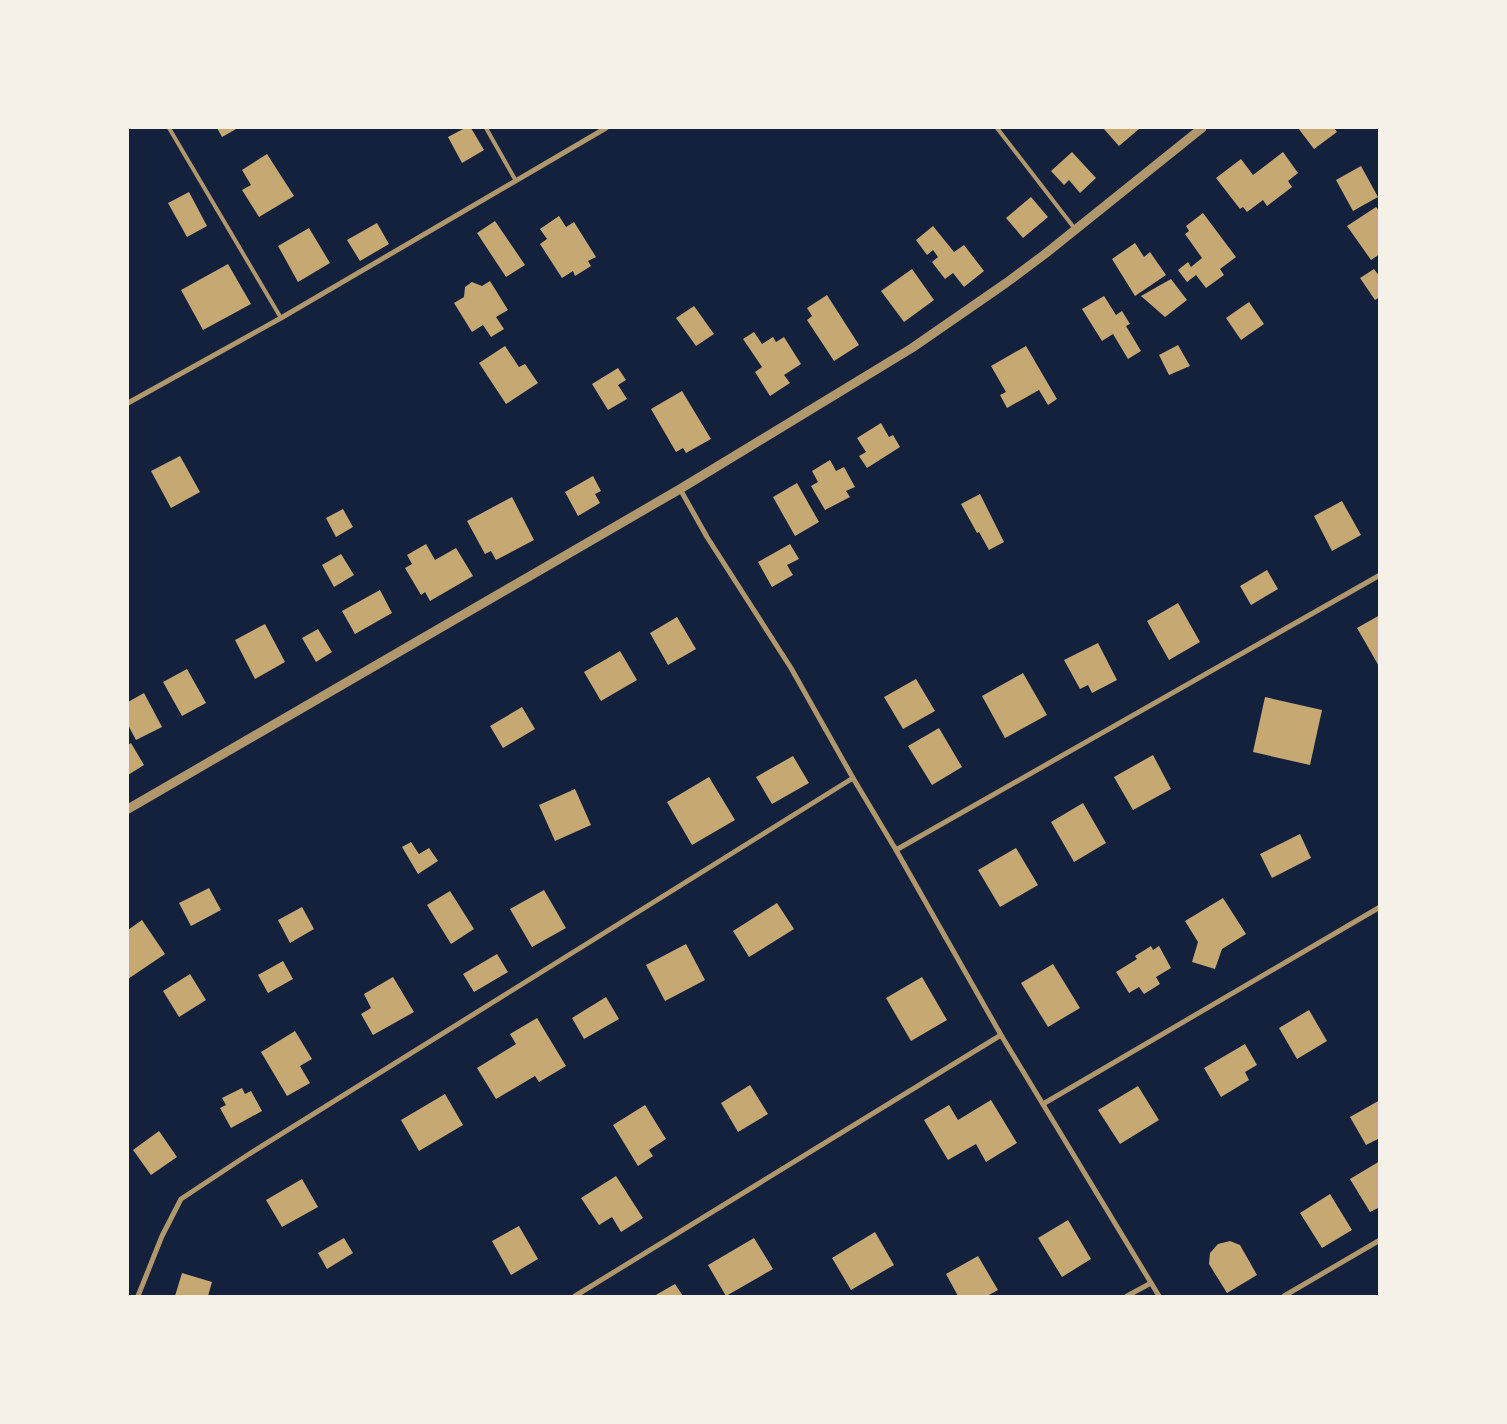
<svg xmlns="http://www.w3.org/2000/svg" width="1507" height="1424" font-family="'Alegreya Sans',sans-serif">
<rect width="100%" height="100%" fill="#14213d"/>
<g fill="#c6a872">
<path d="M 217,128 L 238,128 L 222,137 Z"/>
<path d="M 465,128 L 471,128 L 484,150 L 462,163 L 448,137 Z"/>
<path d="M 1103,128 L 1138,128 L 1139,129 L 1119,146 Z"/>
<path d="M 1298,128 L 1334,128 L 1337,132 L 1314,149 Z"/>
<path d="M 1072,152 L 1096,178 L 1080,193 L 1069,180 L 1064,185 L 1051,171 Z"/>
<path d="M 1283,152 L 1298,173 L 1288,181 L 1292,187 L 1267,206 L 1263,200 L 1247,212 L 1243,207 L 1240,209 L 1216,178 L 1241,159 L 1253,175 Z"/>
<path d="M 267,154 L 294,196 L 259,217 L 242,190 L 251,185 L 242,170 Z"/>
<path d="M 1361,166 L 1378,197 L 1353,211 L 1336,180 Z"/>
<path d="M 189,192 L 207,226 L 187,237 L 168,203 Z"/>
<path d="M 1031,197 L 1048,217 L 1023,238 L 1006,218 Z"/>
<path d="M 1376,207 L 1380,211 L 1380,254 L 1371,260 L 1347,226 Z"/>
<path d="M 1203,213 L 1236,257 L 1220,269 L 1224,275 L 1206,288 L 1196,275 L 1187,282 L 1178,270 L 1188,262 L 1191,267 L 1202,258 L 1185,234 L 1189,231 L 1186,226 Z"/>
<path d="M 559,216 L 566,227 L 574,222 L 596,257 L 588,261 L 591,266 L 575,276 L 573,271 L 562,278 L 540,244 L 547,239 L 540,229 Z"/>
<path d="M 495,221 L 525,265 L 506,277 L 477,233 Z"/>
<path d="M 377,223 L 389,244 L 360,261 L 347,240 Z"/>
<path d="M 933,226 L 954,252 L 964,245 L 984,271 L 964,287 L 953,273 L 945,279 L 932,262 L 938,257 L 933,250 L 927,255 L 916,240 Z"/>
<path d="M 309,228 L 330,263 L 298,282 L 278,246 Z"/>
<path d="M 1135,243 L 1144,257 L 1150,252 L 1166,275 L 1135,296 L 1112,259 Z"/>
<path d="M 228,264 L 251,304 L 203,330 L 181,290 Z"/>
<path d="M 912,269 L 934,300 L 904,322 L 881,291 Z"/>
<path d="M 1374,269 L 1380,277 L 1380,297 L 1375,300 L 1360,278 Z"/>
<path d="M 1171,279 L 1187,300 L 1165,317 L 1141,296 Z"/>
<path d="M 490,281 L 508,310 L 496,317 L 504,329 L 491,337 L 483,325 L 472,332 L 454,303 L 464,297 L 465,287 L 472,282 L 482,286 Z"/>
<path d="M 827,295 L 859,345 L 834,361 L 807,320 L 812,316 L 807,308 Z"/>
<path d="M 1104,296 L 1116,315 L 1122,311 L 1130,324 L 1126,326 L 1141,351 L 1128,359 L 1113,334 L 1102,341 L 1082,309 Z"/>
<path d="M 1249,302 L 1264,324 L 1241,340 L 1226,318 Z"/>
<path d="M 694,306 L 714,334 L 696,346 L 676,318 Z"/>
<path d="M 754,332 L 762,344 L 773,337 L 776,342 L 784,337 L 801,364 L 784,375 L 790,383 L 770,396 L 755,372 L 762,367 L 743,339 Z"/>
<path d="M 1178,345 L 1190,366 L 1169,375 L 1159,355 Z"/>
<path d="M 505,346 L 519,367 L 525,364 L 538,383 L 506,404 L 479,363 Z"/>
<path d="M 1026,346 L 1057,399 L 1048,405 L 1039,390 L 1007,408 L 1000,395 L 1006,392 L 991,366 Z"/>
<path d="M 618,368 L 626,380 L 618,385 L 627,399 L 608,410 L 592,384 Z"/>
<path d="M 682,391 L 711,439 L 686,453 L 683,448 L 676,452 L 651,409 Z"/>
<path d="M 881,423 L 889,437 L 893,435 L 900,447 L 867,468 L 859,456 L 866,452 L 857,438 Z"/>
<path d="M 180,456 L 200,492 L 171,508 L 151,471 Z"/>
<path d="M 830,460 L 836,471 L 844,467 L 855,487 L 846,491 L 850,497 L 825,510 L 811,486 L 818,482 L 812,471 Z"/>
<path d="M 593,476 L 601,491 L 595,494 L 600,503 L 578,516 L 565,492 Z"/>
<path d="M 797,483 L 819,522 L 795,536 L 773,497 Z"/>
<path d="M 980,494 L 1004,542 L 989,550 L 979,532 L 977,533 L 961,504 Z"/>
<path d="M 512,497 L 534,540 L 496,560 L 491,551 L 485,554 L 467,521 Z"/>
<path d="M 1342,501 L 1361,535 L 1332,551 L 1314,516 Z"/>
<path d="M 343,509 L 353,527 L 336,537 L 326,518 Z"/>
<path d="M 426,544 L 435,560 L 456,548 L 473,576 L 430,601 L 425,592 L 421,595 L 405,568 L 412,564 L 407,555 Z"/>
<path d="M 790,544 L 799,559 L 787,565 L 793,575 L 772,587 L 758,562 Z"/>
<path d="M 341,554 L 354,575 L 334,587 L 322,565 Z"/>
<path d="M 1267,570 L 1278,589 L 1251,605 L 1240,586 Z"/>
<path d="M 380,590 L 392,613 L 355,634 L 342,611 Z"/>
<path d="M 1178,603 L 1200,642 L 1169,660 L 1147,621 Z"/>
<path d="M 1380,615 L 1380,668 L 1357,628 Z"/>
<path d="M 677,617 L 696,649 L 668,665 L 650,633 Z"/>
<path d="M 265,624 L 285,662 L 255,679 L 235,640 Z"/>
<path d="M 318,629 L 332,652 L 316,662 L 302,638 Z"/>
<path d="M 1098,643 L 1117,680 L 1092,693 L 1088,685 L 1080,689 L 1064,660 Z"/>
<path d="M 620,651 L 637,680 L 601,701 L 584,672 Z"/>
<path d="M 187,669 L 206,703 L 182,716 L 163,682 Z"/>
<path d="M 1023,673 L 1047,715 L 1005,738 L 982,696 Z"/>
<path d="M 916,679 L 935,711 L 903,729 L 884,697 Z"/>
<path d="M 144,693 L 162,727 L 136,740 L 128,725 L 128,702 Z"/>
<path d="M 1265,697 L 1322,710 L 1310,765 L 1253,752 Z"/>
<path d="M 522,707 L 535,729 L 503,748 L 490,726 Z"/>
<path d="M 939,728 L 962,767 L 932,785 L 908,746 Z"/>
<path d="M 131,743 L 144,765 L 128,775 L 128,745 Z"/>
<path d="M 1153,755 L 1171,789 L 1133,810 L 1114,777 Z"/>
<path d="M 793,756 L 809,783 L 772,804 L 756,777 Z"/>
<path d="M 709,777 L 735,820 L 692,845 L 667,802 Z"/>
<path d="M 575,789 L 591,825 L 555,841 L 539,805 Z"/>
<path d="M 1083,803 L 1106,843 L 1074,862 L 1051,822 Z"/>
<path d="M 1300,834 L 1311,858 L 1272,878 L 1260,854 Z"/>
<path d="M 411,842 L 419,854 L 429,848 L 438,861 L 418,874 L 402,847 Z"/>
<path d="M 1016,848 L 1038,885 L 1000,907 L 978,870 Z"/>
<path d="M 209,888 L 221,910 L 191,926 L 179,903 Z"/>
<path d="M 544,890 L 566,928 L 532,947 L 510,909 Z"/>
<path d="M 450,891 L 474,929 L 451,944 L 427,905 Z"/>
<path d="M 1223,898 L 1246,934 L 1222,949 L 1215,969 L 1192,962 L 1198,942 L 1185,921 Z"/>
<path d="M 777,903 L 794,929 L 749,957 L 733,931 Z"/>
<path d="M 302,907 L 314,929 L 290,943 L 278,920 Z"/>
<path d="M 142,920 L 165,954 L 128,979 L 128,930 Z"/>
<path d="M 686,944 L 705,980 L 665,1001 L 646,965 Z"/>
<path d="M 1151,946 L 1153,950 L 1159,946 L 1171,968 L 1156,977 L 1160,984 L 1144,994 L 1139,987 L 1129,993 L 1116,972 L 1137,959 L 1135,956 Z"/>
<path d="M 497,954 L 508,972 L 474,992 L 463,974 Z"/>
<path d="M 283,961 L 293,979 L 268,993 L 258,975 Z"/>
<path d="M 1053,964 L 1080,1008 L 1048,1027 L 1021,983 Z"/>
<path d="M 190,974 L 206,1000 L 179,1017 L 163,991 Z"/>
<path d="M 393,977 L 414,1012 L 373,1035 L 361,1014 L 371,1008 L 364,994 Z"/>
<path d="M 922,977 L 947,1020 L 911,1041 L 886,998 Z"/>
<path d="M 606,997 L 619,1019 L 584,1039 L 572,1018 Z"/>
<path d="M 1309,1010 L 1327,1041 L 1297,1059 L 1279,1028 Z"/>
<path d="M 537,1018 L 566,1066 L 539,1082 L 535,1076 L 496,1099 L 477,1068 L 516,1044 L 510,1034 Z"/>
<path d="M 295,1031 L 312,1059 L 300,1066 L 310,1083 L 287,1096 L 261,1052 Z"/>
<path d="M 1245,1044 L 1257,1065 L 1245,1072 L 1249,1080 L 1221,1097 L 1204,1068 Z"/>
<path d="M 750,1085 L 768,1114 L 738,1132 L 721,1103 Z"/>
<path d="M 1138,1086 L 1159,1120 L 1120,1144 L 1098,1110 Z"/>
<path d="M 242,1088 L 245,1094 L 251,1091 L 262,1111 L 231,1128 L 220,1108 L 226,1105 L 222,1098 Z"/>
<path d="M 445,1094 L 463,1125 L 419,1151 L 401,1120 Z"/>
<path d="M 991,1100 L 1017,1143 L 986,1162 L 976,1144 L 948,1160 L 924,1120 L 949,1105 L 958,1120 Z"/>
<path d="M 1380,1100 L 1380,1138 L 1366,1145 L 1350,1117 Z"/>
<path d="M 645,1105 L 666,1139 L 649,1150 L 653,1156 L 638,1166 L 613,1125 Z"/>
<path d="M 159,1131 L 177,1157 L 151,1175 L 133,1150 Z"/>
<path d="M 1380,1161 L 1380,1207 L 1370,1212 L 1350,1179 Z"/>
<path d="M 616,1176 L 643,1218 L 621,1232 L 612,1217 L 599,1225 L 581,1198 Z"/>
<path d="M 302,1179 L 318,1207 L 282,1227 L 266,1200 Z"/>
<path d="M 1330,1194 L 1352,1230 L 1322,1248 L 1300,1213 Z"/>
<path d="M 1068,1220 L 1091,1259 L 1062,1277 L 1038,1238 Z"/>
<path d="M 519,1226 L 538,1259 L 511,1275 L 492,1241 Z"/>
<path d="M 875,1232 L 894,1265 L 851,1290 L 832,1258 Z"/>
<path d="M 344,1238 L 353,1253 L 327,1269 L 318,1253 Z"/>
<path d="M 754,1238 L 773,1269 L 726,1296 L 708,1265 Z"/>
<path d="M 1230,1241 L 1240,1245 L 1257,1275 L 1227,1293 L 1209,1264 L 1210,1253 L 1218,1244 Z"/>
<path d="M 978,1256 L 998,1290 L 987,1296 L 958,1296 L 946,1274 Z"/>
<path d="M 182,1273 L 212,1282 L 208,1296 L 175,1296 Z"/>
<path d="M 675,1284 L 683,1296 L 654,1296 Z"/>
</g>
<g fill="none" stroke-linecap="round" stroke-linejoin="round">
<g stroke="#b1986c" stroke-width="4">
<path d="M 169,128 L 281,318"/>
<path d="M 486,128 L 516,181"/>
<path d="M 997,128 L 1075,229"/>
</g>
<g stroke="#b1986c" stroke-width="5">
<path d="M 128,403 L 281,318 L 606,128"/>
<path d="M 680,489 L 707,537 L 791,668 L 853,778 L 896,850 L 1001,1035 L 1159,1296"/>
<path d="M 896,850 L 1380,575"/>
<path d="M 1043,1104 L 1380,907"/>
<path d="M 138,1296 L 162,1236 L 181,1199 L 246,1156 L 853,778"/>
<path d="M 575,1296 L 1001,1035"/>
<path d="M 1127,1296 L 1151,1283"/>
<path d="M 1284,1296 L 1380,1240"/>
</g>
<path stroke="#b1986c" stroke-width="9" d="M 128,809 L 680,489 L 912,348 L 1006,283 L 1045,254 L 1202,128"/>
</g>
<rect width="1507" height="1424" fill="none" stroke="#f6f1e7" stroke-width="258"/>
</svg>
